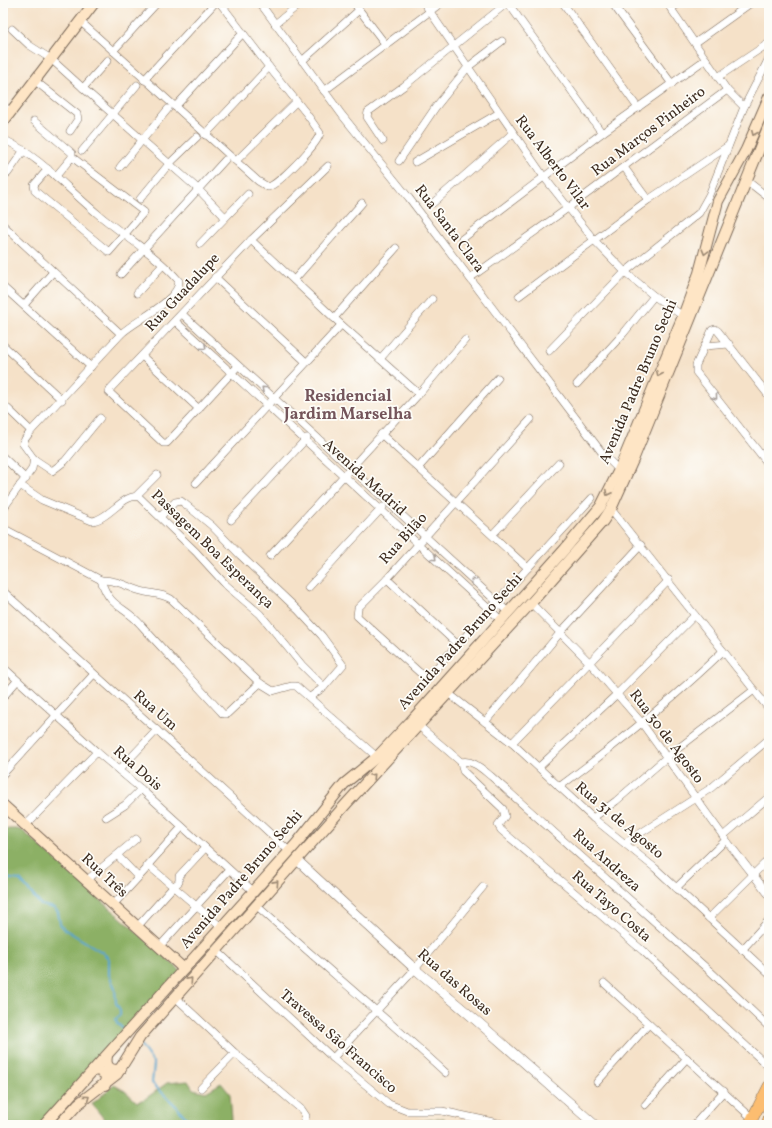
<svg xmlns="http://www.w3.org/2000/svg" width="772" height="1128" font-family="Vollkorn,serif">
<rect width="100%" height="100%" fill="#fdfcf7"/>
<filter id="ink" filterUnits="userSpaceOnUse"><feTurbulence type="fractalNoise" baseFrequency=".025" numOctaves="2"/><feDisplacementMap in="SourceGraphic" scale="8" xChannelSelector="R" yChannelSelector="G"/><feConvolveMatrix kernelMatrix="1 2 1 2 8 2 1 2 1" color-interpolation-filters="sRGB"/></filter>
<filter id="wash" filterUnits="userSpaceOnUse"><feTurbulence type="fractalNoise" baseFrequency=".012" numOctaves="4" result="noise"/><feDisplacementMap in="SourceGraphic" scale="16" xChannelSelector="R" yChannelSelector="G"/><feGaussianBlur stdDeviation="0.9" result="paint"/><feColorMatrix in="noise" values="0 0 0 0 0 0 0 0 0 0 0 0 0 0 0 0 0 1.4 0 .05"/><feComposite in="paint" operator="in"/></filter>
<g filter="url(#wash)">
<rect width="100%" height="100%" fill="#f5e1c8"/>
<g fill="#8cb065" stroke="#646d42">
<path d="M 8,829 L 17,829 L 23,831 L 181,971 L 40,1125 L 3,1125 L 3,833 Z"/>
<path d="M 188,1081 L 193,1089 L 206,1092 L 221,1083 L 230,1094 L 232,1119 L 229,1125 L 109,1125 L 92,1104 L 114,1085 L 125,1091 L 137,1102 L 145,1099 L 167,1083 Z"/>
<path d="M 444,1118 L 445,1125 L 402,1125 L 405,1120 L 420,1121 Z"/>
</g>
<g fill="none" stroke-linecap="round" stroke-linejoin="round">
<g stroke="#55a5d0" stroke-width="2">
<path d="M 3,878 L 20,880 L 41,905 L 54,908 L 58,912 L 60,924 L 64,929 L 102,952 L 109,959 L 109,975 L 115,988 L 116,1003 L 120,1010 L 120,1015 L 116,1019 L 117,1023 L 125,1031"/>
<path d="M 140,1044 L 154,1064 L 152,1083 L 177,1107 L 192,1125"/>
</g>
</g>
</g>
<g filter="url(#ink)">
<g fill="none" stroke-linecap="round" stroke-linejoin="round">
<g stroke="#7c6a5a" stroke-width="8">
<g id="minor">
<path d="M 260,3 L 342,115 L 409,198 L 603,454 L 619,470"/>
<path d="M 354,3 L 386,45"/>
<path d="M 424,3 L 544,177 L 594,240 L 625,272 L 654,296 L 683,316"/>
<path d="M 508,3 L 602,133"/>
<path d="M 563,3 L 638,108"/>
<path d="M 612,3 L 672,84"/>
<path d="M 667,3 L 727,90 L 744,107"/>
<path d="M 671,9 L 679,3"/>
<path d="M 81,22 L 258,181 L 268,187 C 278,185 319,143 320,133 L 306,113 L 269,67"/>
<path d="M 275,24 L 301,3"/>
<path d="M 12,29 L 29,45 L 51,59 L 83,88 L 198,189 L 225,217"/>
<path d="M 695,43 L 751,3"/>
<path d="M 113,51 L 157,3"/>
<path d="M 302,61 L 359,10"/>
<path d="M 718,77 L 769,43"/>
<path d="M 34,80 L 77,114 L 78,119 L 70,131"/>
<path d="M 144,80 L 215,3"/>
<path d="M 83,88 L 108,60"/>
<path d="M 324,91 L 441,3"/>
<path d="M 3,105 L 10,112"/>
<path d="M 175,107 L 243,33"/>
<path d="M 34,121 L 72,153 L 72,157 L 56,176"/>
<path d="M 205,135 L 269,67 L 220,3"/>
<path d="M 3,139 C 41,157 67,189 99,215 C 123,235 159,257 179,281 C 179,301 134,321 121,334 L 31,431 L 25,439 L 23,444 L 34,459 L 52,471 L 65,461 L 100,418"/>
<path d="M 383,141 L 367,117 L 368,112 L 404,86 L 507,3"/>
<path d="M 82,151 L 137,85"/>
<path d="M 236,161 L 296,102"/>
<path d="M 399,161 L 435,108 L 468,67 L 502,41"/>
<path d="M 415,162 L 499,113"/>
<path d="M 120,167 L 168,109"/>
<path d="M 624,167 L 648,200"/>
<path d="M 48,169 L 34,185 L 35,191 L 109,252 L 144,212 L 72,157"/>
<path d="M 8,173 L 24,150"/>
<path d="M 746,180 L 769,198"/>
<path d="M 140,199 L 169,164 L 197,137"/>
<path d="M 433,203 L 513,133"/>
<path d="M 3,225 L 121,334"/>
<path d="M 462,239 L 602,133 L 706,59"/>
<path d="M 251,240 L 334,318 L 419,394"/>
<path d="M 200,244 L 248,194"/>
<path d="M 121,274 L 225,160"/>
<path d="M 215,277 L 306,362"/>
<path d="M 470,278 L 568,208 L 727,90"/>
<path d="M 294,280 L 362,203"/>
<path d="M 3,287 L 91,367"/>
<path d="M 137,293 L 162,266"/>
<path d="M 519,296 L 648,200 L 728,146"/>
<path d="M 24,305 L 53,272"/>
<path d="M 182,314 L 508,612"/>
<path d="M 334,318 L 396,248"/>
<path d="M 175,321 L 501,620"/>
<path d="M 3,345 L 62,400"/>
<path d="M 705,346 L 729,344"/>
<path d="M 549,351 L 625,272 L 699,213 L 709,195 L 744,107 L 769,58"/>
<path d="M 142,356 L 199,409"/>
<path d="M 380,359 L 432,299"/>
<path d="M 238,366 L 167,443 L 163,443 L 109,392 L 111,388 L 251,240 L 328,166"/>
<path d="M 577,384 L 623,334 L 654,296"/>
<path d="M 769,396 L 718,331 L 715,329 L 712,330 L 696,365 L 696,372 L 769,465"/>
<path d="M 3,404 L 31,431"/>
<path d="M 531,419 L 387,579 L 358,608 L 357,616 L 419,672 L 427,677 L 429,676 L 592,498"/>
<path d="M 381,434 L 528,568"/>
<path d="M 3,457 L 26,479"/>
<path d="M 419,467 L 498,378"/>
<path d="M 196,483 L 341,325"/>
<path d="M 20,485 L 42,500 L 92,521 C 108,520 125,492 139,497 L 196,552 L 226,585 L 260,614 L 302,665 L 324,687"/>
<path d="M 136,496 L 157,475"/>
<path d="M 3,509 L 32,469 L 34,459"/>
<path d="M 611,509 L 769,709"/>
<path d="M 161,516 L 175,502 L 181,501 L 185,504 L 212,526 L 240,555 L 298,610 L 322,636 L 343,665 L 324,687 L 310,697"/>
<path d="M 231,520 L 307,438"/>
<path d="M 3,528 L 101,580 C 110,609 124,605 141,625 C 168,655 196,684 223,714 L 227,714 L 260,683"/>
<path d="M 493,534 L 559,463"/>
<path d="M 270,556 L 419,394 L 465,340"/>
<path d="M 387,579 L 458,645"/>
<path d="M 101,580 C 118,580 125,586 141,591 C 151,594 161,593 171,599 L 260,683 L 273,691 L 291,686 L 296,686 L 377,757"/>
<path d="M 308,588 L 383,507"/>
<path d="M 3,591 C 98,678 195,763 289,851"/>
<path d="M 531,603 L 589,662 L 641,722 L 726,840 L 769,895"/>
<path d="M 3,667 L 97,752 L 141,789 L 253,891"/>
<path d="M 448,693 L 512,743 L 593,818 L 655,868 L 769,974"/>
<path d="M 3,697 L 17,681"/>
<path d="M 485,722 L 560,633 L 641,545"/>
<path d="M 419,726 L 461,762"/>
<path d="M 512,743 L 669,580"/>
<path d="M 461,762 L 463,771 L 503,809 L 505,816 L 498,825 L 501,830 L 643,951 L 769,1067"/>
<path d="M 461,762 C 473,759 483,770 492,777 L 711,972 L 769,1027"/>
<path d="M 539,767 L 617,694 L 695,615"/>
<path d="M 119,770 L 157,730"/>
<path d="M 3,774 L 93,675"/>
<path d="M 559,787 C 616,745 672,700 723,651"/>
<path d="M 106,817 L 125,805 L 141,789"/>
<path d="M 593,818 L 616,801 L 667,757 L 754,690"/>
<path d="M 26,825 L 97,752"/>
<path d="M 723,836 L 769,797"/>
<path d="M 625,843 L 711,788 L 769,739"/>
<path d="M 118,856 L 138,877"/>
<path d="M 147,866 L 182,827"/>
<path d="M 87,880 L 136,839"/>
<path d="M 676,888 L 726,840"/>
<path d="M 113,905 L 149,866 L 221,927"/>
<path d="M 257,906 C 319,962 384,1016 446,1073"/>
<path d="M 709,918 L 769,859"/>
<path d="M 137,927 L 174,886 L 179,882 L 179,876 L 205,848"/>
<path d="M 159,947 L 229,870"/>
<path d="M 216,950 L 333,1058 L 389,1104 L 407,1111 L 442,1111 L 507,1125"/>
<path d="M 742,950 L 769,920"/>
<path d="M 604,983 L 752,1118"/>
<path d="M 175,997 L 235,1053 L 302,1110 L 306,1116 L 302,1125"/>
<path d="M 333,1058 L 415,969 L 483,887"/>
<path d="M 597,1082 L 649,1024"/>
<path d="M 201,1088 L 235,1053"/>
<path d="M 645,1105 L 687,1058"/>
<path d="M 694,1125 L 724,1091"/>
</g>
</g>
<g stroke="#7c6a5a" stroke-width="10">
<path id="tertiary" d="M 297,860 L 415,969 L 478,1022 L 595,1125"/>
</g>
<g stroke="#7c6a5a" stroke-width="12">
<g id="secondary">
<path d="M 3,122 L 94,3"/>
<path d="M 3,805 L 184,969"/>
<path d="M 107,1056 C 105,1066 110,1072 121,1069"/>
<path d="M 93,1071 L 98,1070 L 106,1075 L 105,1085"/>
<path d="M 44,1125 L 296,844 L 344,784 L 377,757 L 411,721 L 565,549 L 601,506 L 619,470 L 683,316 L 699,273 L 718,201 L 746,150 L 769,97"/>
<path d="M 59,1125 L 78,1104 L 117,1074 L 140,1037 L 347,803 L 531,603 L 603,521 L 611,509 L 633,460 L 769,125"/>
</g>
</g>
<g stroke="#7c6a5a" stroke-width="12">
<g id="primary">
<path d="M 749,1125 L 769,1086"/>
<path d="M 767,1125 L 769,1118"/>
</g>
</g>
<use href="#minor" stroke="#fff" stroke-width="7"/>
<use href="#tertiary" stroke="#fff" stroke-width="9"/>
<use href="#secondary" stroke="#fee5c5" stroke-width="10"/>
<use href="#primary" stroke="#fcbd6f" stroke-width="11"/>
</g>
<defs><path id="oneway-chevron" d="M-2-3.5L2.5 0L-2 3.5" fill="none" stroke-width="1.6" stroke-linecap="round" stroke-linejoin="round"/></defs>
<g stroke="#9c8872">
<use href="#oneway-chevron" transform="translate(754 133) rotate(113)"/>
<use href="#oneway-chevron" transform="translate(705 252) rotate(105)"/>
<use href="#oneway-chevron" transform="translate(659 374) rotate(113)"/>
<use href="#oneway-chevron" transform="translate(608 493) rotate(117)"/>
<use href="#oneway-chevron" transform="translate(373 776) rotate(-47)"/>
<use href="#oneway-chevron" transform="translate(276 883) rotate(-48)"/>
<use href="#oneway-chevron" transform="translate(190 980) rotate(-48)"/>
<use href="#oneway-chevron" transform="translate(87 1098) rotate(-36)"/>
</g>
<g stroke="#a79f9a">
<use href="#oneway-chevron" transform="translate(204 347) rotate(43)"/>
<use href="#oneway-chevron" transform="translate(264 389) rotate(-137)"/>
<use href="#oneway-chevron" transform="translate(715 397) rotate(51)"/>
<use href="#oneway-chevron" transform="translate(434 558) rotate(43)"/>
<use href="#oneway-chevron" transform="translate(473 581) rotate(-138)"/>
</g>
</g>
<g text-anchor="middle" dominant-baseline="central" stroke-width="3.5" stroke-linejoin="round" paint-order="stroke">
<g font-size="15" fill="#3b2a1e" stroke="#fdfcf7">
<text transform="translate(649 132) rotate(-37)">Rua Marços Pinheiro</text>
<text transform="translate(552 163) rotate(53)">Rua Alberto Vilar</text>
<text transform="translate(449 229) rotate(53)">Rua Santa Clara</text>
<text transform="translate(183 293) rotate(-47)">Rua Guadalupe</text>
<text transform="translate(639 382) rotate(-67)">Avenida Padre Bruno Sechi</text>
<text transform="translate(364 478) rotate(42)">Avenida Madrid</text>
<text transform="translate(404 539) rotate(-48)">Rua Bilão</text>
<text transform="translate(212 550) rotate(44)">Passagem Boa Esperança</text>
<text transform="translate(461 642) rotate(-48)">Avenida Padre Bruno Sechi</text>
<text transform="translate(155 711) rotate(41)">Rua Um</text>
<text transform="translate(666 737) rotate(53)">Rua 30 de Agosto</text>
<text transform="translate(137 769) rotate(41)">Rua Dois</text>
<text transform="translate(619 821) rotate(40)">Rua 31 de Agosto</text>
<text transform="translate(606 861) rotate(42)">Rua Andreza</text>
<text transform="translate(104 876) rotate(43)">Rua Três</text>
<text transform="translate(242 880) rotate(-49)">Avenida Padre Bruno Sechi</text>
<text transform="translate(611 907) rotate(41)">Rua Tayo Costa</text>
<text transform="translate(454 983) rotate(41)">Rua das Rosas</text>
<text transform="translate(338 1042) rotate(41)">Travessa São Francisco</text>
</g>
<g font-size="16" font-weight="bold" fill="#74555b" stroke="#fdfcf7">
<text x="348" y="397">Residencial<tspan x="348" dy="18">Jardim Marselha</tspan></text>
</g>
</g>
<rect width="772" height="1128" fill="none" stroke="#fdfcf7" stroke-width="16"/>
</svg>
